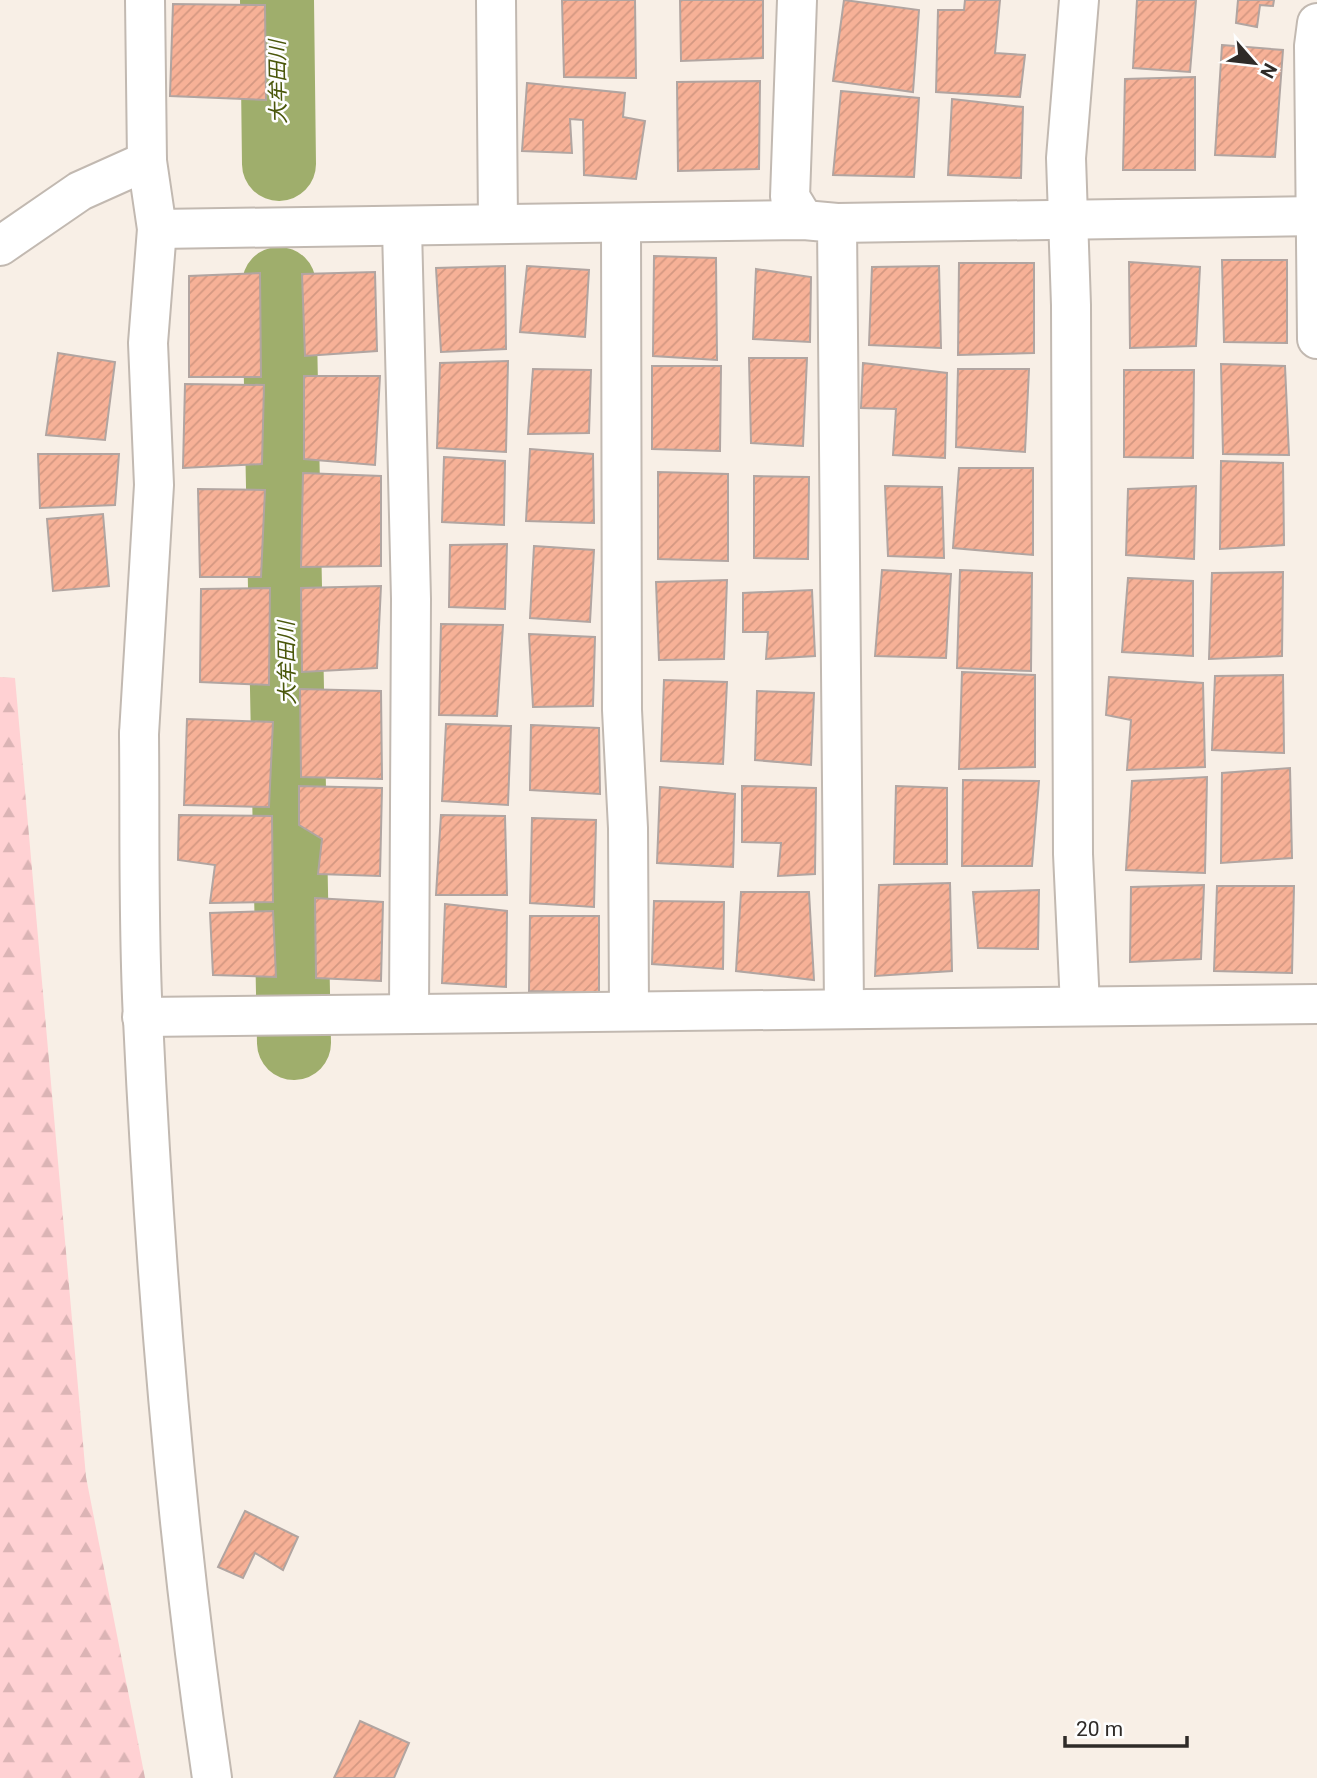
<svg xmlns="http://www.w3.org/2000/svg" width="1317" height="1778" font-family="Roboto,'Noto Sans JP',sans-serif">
<defs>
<pattern id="forest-firs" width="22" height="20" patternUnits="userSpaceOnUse" patternTransform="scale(1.75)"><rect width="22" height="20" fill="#ffd1d3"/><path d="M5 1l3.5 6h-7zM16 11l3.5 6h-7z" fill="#dbb4b5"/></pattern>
<pattern id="building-hatch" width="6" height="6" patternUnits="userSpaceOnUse" patternTransform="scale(1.75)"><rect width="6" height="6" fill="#f7b197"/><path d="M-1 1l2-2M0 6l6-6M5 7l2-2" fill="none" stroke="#d49882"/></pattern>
</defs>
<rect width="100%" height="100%" fill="#f8efe6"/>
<path fill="url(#forest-firs)" d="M 0,677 L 15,678 L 86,1477 L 145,1778 L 0,1778 Z"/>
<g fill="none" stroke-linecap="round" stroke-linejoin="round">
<g stroke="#9fae6c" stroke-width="74">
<path d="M 277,0 L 279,164"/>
<path d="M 279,284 L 294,1043"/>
</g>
</g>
<g fill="url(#building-hatch)" stroke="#b1a5a1" stroke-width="2">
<path d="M 562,0 L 635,0 L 636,78 L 564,77 Z"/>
<path d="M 680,0 L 763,0 L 763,58 L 681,61 Z"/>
<path d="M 844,0 L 919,10 L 913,92 L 833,81 Z"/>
<path d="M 965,0 L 1000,0 L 995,53 L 1025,55 L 1020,97 L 936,92 L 938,10 L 964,10 Z"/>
<path d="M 1137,0 L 1196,0 L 1190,72 L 1133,68 Z"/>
<path d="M 1238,0 L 1274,0 L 1273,6 L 1260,5 L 1257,27 L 1236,23 Z"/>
<path d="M 173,4 L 265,5 L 266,100 L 170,96 Z"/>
<path d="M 1222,45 L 1283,50 L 1275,157 L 1215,155 Z"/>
<path d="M 1195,77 L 1195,170 L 1123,170 L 1125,79 Z"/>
<path d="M 760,81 L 759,169 L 678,171 L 677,82 Z"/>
<path d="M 527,83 L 625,93 L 623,117 L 645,121 L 636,179 L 584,175 L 583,120 L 570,119 L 572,153 L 522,151 Z"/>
<path d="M 841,91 L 919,98 L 914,177 L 833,175 Z"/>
<path d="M 952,99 L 1023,107 L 1021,178 L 948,175 Z"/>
<path d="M 654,256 L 716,258 L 717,360 L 653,356 Z"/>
<path d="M 1222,260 L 1287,260 L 1287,343 L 1224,342 Z"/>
<path d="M 1129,262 L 1200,267 L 1196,346 L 1130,348 Z"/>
<path d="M 959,263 L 1034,263 L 1034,353 L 958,355 Z"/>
<path d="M 505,266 L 506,349 L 441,352 L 436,268 Z"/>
<path d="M 527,266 L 589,270 L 585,337 L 520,332 Z"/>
<path d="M 939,266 L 941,348 L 869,345 L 872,267 Z"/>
<path d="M 756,269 L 811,277 L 810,342 L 753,339 Z"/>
<path d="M 375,272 L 377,351 L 305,356 L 302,274 Z"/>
<path d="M 260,273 L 261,377 L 189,377 L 189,276 Z"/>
<path d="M 58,353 L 115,362 L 105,440 L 46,435 Z"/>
<path d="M 749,358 L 807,358 L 803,446 L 751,443 Z"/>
<path d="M 508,361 L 506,452 L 437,448 L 440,363 Z"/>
<path d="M 863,363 L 947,373 L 945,458 L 893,455 L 896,409 L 861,408 Z"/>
<path d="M 1221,364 L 1285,366 L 1289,455 L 1223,454 Z"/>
<path d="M 652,366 L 721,366 L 720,451 L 652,449 Z"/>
<path d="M 533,369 L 591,370 L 589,433 L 528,434 Z"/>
<path d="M 958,369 L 1029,369 L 1025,452 L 956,447 Z"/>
<path d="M 1124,370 L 1194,370 L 1193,458 L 1124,457 Z"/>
<path d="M 304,376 L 380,376 L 375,465 L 304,459 Z"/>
<path d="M 185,384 L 264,385 L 262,464 L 183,468 Z"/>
<path d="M 530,449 L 593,454 L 594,523 L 526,521 Z"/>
<path d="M 38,454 L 119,454 L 115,505 L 40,508 Z"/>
<path d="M 444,457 L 505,461 L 504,525 L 442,522 Z"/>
<path d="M 1221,461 L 1283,463 L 1284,545 L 1220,549 Z"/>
<path d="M 959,468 L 1033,468 L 1033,555 L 953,548 Z"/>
<path d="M 658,472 L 728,474 L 728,561 L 658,559 Z"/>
<path d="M 303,473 L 381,476 L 381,566 L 301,567 Z"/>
<path d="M 754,476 L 809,477 L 808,559 L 754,558 Z"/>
<path d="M 885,486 L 942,487 L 944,558 L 888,556 Z"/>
<path d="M 1196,486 L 1194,559 L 1126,555 L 1128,489 Z"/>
<path d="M 198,489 L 265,490 L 261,577 L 200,577 Z"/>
<path d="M 103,514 L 109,586 L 53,591 L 47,519 Z"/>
<path d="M 507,544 L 505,609 L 449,607 L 450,545 Z"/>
<path d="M 534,546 L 594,550 L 590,622 L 530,618 Z"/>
<path d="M 882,570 L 951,574 L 946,658 L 875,656 Z"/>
<path d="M 960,570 L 1032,573 L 1031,671 L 957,668 Z"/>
<path d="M 1283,572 L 1282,656 L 1209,659 L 1212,573 Z"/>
<path d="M 1128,578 L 1193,581 L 1193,656 L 1122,652 Z"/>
<path d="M 727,580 L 724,659 L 659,660 L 656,582 Z"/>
<path d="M 381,586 L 377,668 L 302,672 L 301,588 Z"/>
<path d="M 270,588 L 269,685 L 200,682 L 201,589 Z"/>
<path d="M 812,590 L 815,656 L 766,659 L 768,632 L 743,632 L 743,593 Z"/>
<path d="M 441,624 L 503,625 L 497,716 L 439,715 Z"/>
<path d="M 529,634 L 595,637 L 593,706 L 533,707 Z"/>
<path d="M 962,672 L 1035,675 L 1035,767 L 959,769 Z"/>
<path d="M 1283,675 L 1284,753 L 1212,750 L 1215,676 Z"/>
<path d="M 1109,677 L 1203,683 L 1205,767 L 1127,770 L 1131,720 L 1106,715 Z"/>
<path d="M 664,680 L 727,682 L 723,764 L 661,761 Z"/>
<path d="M 300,689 L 381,691 L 382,779 L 301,777 Z"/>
<path d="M 757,691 L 814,693 L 811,765 L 755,760 Z"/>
<path d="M 187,719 L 273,722 L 269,807 L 184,805 Z"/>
<path d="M 446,724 L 511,726 L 508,805 L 442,801 Z"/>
<path d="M 531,725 L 599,728 L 600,794 L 530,790 Z"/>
<path d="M 1290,768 L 1292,858 L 1221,863 L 1222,773 Z"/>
<path d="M 1207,777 L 1205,873 L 1126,870 L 1132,781 Z"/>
<path d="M 963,780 L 1039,781 L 1032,866 L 962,866 Z"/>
<path d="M 299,786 L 382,788 L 380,876 L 318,874 L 322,839 L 299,825 Z"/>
<path d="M 742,786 L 816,788 L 815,874 L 778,876 L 781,843 L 742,842 Z"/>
<path d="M 896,786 L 947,788 L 947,864 L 894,864 Z"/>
<path d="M 660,787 L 735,794 L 733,867 L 657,863 Z"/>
<path d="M 179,815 L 272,816 L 273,902 L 210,903 L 215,865 L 178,860 Z"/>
<path d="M 441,815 L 505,816 L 507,895 L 436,895 Z"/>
<path d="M 532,818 L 596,820 L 594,907 L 530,903 Z"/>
<path d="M 950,883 L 952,971 L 875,976 L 879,885 Z"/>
<path d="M 1204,885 L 1201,959 L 1130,962 L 1131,887 Z"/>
<path d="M 1217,886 L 1294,886 L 1292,973 L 1214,971 Z"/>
<path d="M 1039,890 L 1038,949 L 978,948 L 973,892 Z"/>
<path d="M 741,892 L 809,892 L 814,980 L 736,971 Z"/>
<path d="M 315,898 L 383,902 L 381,981 L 316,978 Z"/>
<path d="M 654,901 L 724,902 L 723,969 L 652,964 Z"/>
<path d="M 445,904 L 507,911 L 506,987 L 442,983 Z"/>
<path d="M 273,911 L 276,977 L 213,975 L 210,913 Z"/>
<path d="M 530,916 L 599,916 L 599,993 L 529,991 Z"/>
<path d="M 245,1511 L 298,1537 L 283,1570 L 255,1553 L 243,1578 L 218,1567 Z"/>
<path d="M 360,1721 L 409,1743 L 394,1778 L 334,1778 Z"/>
</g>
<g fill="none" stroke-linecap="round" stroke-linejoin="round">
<g stroke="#c2b9b1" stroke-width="42">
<g id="street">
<path d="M 496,0 L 498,222"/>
<path d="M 797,0 L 790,197 L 804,220"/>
<path d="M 1079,0 L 1066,158 L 1071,305 L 1073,854 L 1080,1006"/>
<path d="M 1317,23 L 1314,46 L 1317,339"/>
<path d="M 621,223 L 622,710 L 628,828 L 629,1010"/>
<path d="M 837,223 L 1317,216"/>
<path d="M 402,228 L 411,599 L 409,1014"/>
<path d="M 157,229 L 804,220 L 837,223 L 844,1007"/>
<path d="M 0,246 L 80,191 L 147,161"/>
<path d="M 139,734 L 154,485 L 148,343 L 157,229 L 147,161 L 145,0"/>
<path d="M 142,1017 L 1317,1004"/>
</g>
</g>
<g stroke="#c2b9b1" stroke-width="42">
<path id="secondary" d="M 139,734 C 140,829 138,924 143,1019 C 155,1273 175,1527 212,1778"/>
</g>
<use href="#street" stroke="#fff" stroke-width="38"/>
<use href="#secondary" stroke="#fff" stroke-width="38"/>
</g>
<g text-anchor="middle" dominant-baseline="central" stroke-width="5" stroke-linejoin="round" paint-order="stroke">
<g font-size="21" font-style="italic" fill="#4a570b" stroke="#fefefe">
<text transform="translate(278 82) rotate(-91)">大牟田川</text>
<text transform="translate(287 663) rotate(-91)">大牟田川</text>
</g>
</g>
<g transform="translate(1254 63) rotate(118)" stroke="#fefefe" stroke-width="5" paint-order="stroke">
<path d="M0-5L12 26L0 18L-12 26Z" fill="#2f2b28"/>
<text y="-10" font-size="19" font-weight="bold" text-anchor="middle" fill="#2f2b28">N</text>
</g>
<path d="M1065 1736v10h122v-10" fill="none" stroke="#2f2b28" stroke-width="3.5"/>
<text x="1076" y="1736" font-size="21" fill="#2f2b28" stroke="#fefefe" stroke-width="5" paint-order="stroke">20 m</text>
</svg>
